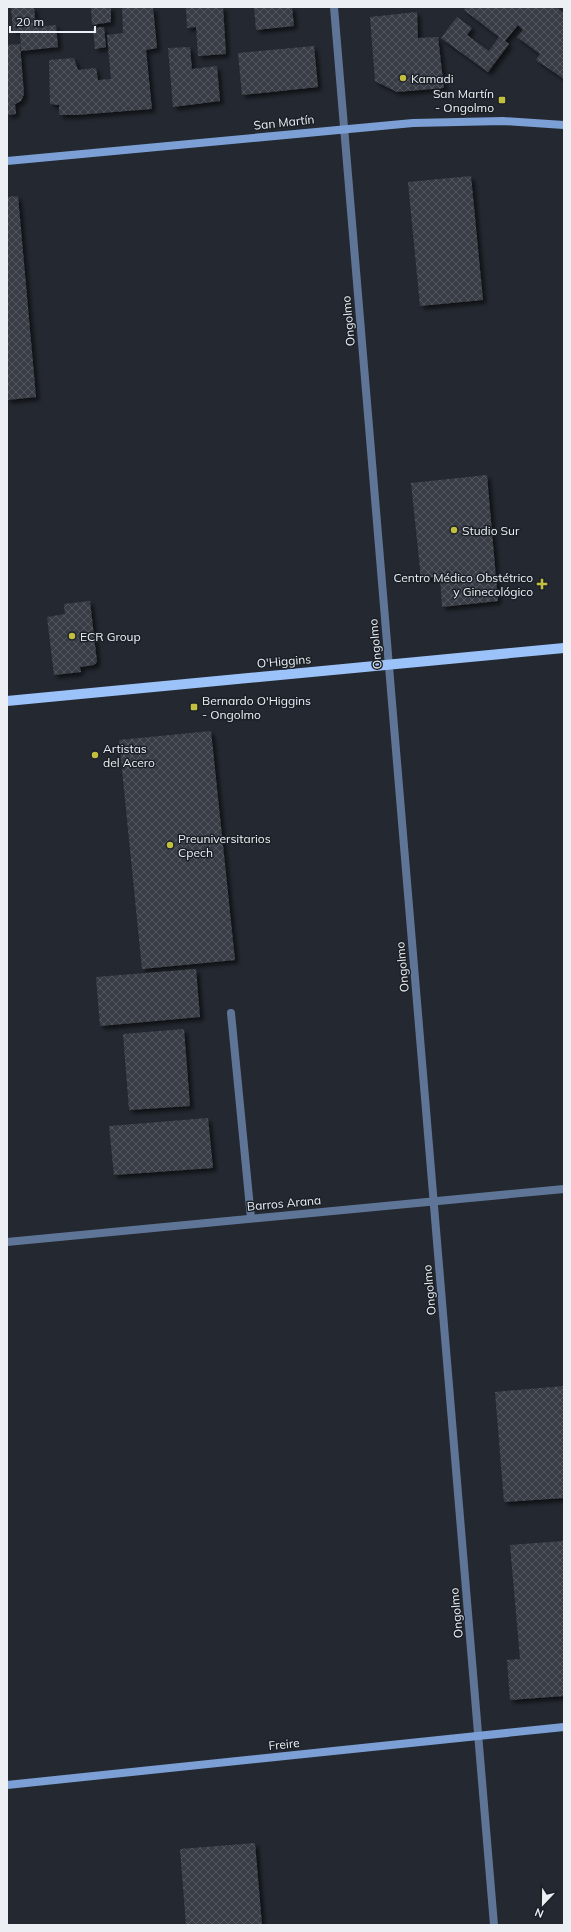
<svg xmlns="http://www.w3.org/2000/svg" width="571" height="1932" font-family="Mulish,sans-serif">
<defs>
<pattern id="building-cross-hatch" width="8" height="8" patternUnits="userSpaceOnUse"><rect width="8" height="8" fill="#383d45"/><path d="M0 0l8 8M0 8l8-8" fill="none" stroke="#555960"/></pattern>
<filter id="shadow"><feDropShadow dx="3.5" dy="3.5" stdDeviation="2" flood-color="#0009"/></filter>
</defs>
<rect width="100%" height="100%" fill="#242931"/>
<g fill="url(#building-cross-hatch)" filter="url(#shadow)">
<path d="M 11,7 L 34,7 L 36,27 L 56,25 L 58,47 L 21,51 L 20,31 L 13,31 Z"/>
<path d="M 91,7 L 111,7 L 111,22 L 92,25 Z"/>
<path d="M 122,7 L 153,7 L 157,48 L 146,50 L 152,109 L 76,115 L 59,115 L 59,105 L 50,104 L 49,60 L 74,58 L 78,70 L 96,68 L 98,80 L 111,79 L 107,35 L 123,33 Z"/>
<path d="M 223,7 L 226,54 L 198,56 L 196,27 L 187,28 L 186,8 Z"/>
<path d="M 254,7 L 292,7 L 294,26 L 256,30 Z"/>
<path d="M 466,7 L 556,7 L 564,13 L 564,79 L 536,60 L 540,54 L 517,37 L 523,30 L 518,25 L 505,41 L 509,44 L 488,72 L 441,38 L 457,17 L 472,28 L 467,35 L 489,51 L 499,37 L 464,10 Z"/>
<path d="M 417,12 L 418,38 L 438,37 L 444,88 L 397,92 L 375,81 L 370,17 Z"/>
<path d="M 104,27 L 106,47 L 95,49 L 93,28 Z"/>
<path d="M 20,44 L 24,94 L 21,101 L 15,104 L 16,114 L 7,115 L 7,45 Z"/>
<path d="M 314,46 L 318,87 L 242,95 L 238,53 Z"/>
<path d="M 190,47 L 192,69 L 217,66 L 220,101 L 173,107 L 168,48 Z"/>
<path d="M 471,176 L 483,300 L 420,306 L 408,182 Z"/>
<path d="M 18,196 L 36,397 L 7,400 L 7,197 Z"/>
<path d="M 487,475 L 498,601 L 442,607 L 440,577 L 421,578 L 411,483 Z"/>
<path d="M 90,601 L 97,662 L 94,665 L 80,667 L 81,672 L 54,675 L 47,617 L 65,614 L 64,604 Z"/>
<path d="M 211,731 L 235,960 L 142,969 L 119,740 Z"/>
<path d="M 196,969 L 200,1017 L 100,1026 L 96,977 Z"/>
<path d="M 184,1029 L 190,1106 L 129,1110 L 123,1034 Z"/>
<path d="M 208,1118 L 213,1168 L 114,1175 L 109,1126 Z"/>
<path d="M 564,1386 L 564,1498 L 504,1502 L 495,1392 Z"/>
<path d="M 564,1541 L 564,1696 L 510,1700 L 507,1660 L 520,1659 L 510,1545 Z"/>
<path d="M 255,1843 L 262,1925 L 186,1925 L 180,1849 Z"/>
</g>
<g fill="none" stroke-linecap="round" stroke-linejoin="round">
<path stroke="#5f7597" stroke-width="8" d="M 231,1013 L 251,1218"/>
<g stroke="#5f7597" stroke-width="8">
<path d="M 334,7 L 494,1925"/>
<path d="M 7,1242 L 564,1189"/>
</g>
<g stroke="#7ca0d6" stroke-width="8">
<path d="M 7,161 L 413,123 L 503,121 L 564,125"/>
<path d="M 7,1785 L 564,1727"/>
</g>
<path stroke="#9cc2fa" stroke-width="10" d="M 7,701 L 564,648"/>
</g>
<g fill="#c1be40" stroke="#1b2027" stroke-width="1.5">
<circle cx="403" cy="78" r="4"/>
<rect x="498" y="96" width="8" height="8" rx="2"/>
<circle cx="454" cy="530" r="4"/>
<path d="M540 578h4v4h4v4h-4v4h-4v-4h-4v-4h4z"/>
<circle cx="72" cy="636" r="4"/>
<rect x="190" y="703" width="8" height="8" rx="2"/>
<circle cx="95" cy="755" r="4"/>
<circle cx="170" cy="845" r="4"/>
</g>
<g text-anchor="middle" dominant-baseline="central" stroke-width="3" stroke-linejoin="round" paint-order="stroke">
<g font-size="12" fill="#ecf0f5" stroke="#1b2027" text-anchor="start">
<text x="411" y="78">Kamadi</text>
<text x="494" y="93" text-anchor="end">San Martín<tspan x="494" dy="14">- Ongolmo</tspan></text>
<text x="462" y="530">Studio Sur</text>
<text x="533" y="577" text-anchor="end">Centro Médico Obstétrico<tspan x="533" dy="14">y Ginecológico</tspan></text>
<text x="80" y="636">ECR Group</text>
<text x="202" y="700">Bernardo O'Higgins<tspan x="202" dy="14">- Ongolmo</tspan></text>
<text x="103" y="748">Artistas<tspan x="103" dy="14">del Acero</tspan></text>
<text x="178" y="838">Preuniversitarios<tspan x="178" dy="14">Cpech</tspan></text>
</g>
<g font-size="12" fill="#ecf0f5" stroke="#1b2027">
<text transform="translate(284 122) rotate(-6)">San Martín</text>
<text transform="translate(348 321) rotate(-95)">Ongolmo</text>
<text transform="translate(375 644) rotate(-95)">Ongolmo</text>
<text transform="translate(284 661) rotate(-5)">O'Higgins</text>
<text transform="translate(402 967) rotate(-95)">Ongolmo</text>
<text transform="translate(284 1203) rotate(-5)">Barros Arana</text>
<text transform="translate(429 1290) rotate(-95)">Ongolmo</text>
<text transform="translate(456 1613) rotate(-95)">Ongolmo</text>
<text transform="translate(284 1744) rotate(-6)">Freire</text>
</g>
</g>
<rect width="571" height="1932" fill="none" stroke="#ecf0f5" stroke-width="16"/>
<g transform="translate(543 1904) rotate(202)" stroke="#1b2027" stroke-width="3" paint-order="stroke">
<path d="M0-3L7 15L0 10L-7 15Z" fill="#ecf0f5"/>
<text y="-6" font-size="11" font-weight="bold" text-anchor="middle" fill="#ecf0f5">N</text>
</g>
<path d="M10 26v6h85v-6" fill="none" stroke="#ecf0f5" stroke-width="2"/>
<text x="16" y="26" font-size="12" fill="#ecf0f5" stroke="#1b2027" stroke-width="3" paint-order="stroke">20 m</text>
</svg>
